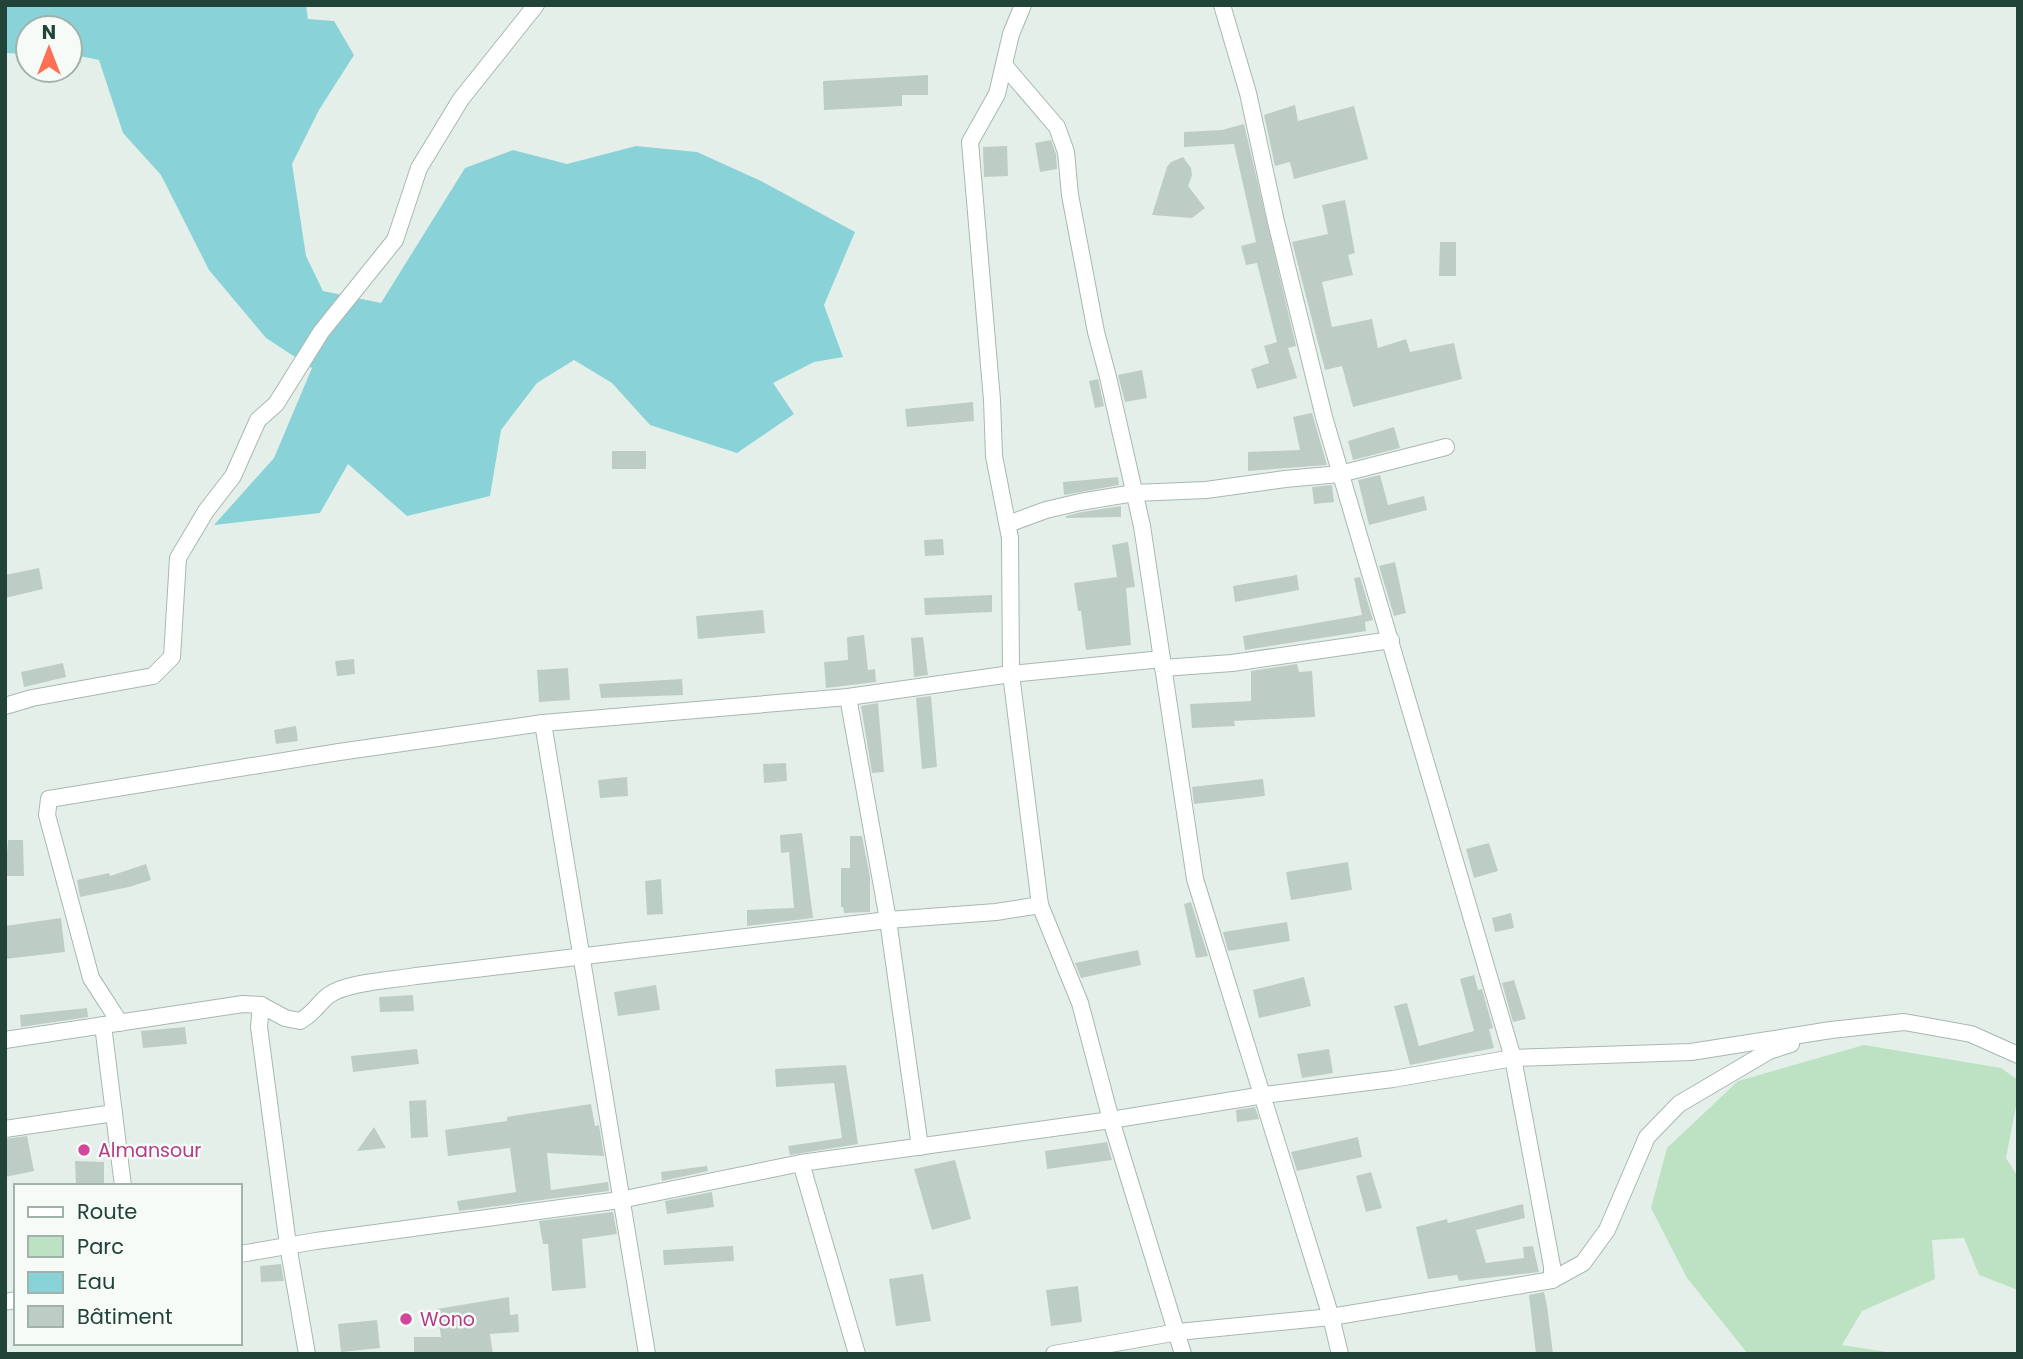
<svg xmlns="http://www.w3.org/2000/svg" width="2023" height="1359" font-family="Poppins,sans-serif">
<rect width="100%" height="100%" fill="#e5efea"/>
<path fill="#bce2c3" d="M 1864,1045 L 2001,1068 L 2018,1080 L 2018,1096 L 2006,1158 L 2018,1177 L 2018,1290 L 1979,1275 L 1964,1238 L 1932,1240 L 1935,1279 L 1862,1311 L 1842,1345 L 1900,1354 L 1748,1354 L 1687,1278 L 1651,1208 L 1667,1148 L 1738,1081 Z"/>
<path fill="#89d3d8" d="M 5,5 L 306,5 L 308,19 L 334,21 L 354,55 L 319,110 L 292,164 L 306,256 L 323,291 L 381,303 L 465,168 L 513,150 L 567,164 L 636,146 L 697,152 L 761,181 L 855,232 L 824,305 L 843,357 L 814,362 L 773,383 L 794,414 L 737,453 L 650,425 L 612,383 L 574,360 L 537,383 L 501,430 L 490,496 L 407,516 L 348,464 L 320,513 L 214,525 L 274,458 L 312,368 L 266,338 L 209,270 L 161,175 L 123,133 L 99,60 L 70,54 L 70,28 L 28,28 L 28,54 L 5,53 Z"/>
<g fill="#bdcdc5">
<path d="M 928,75 L 928,95 L 902,95 L 902,106 L 824,110 L 823,81 Z"/>
<path d="M 1295,105 L 1298,121 L 1354,106 L 1368,159 L 1294,179 L 1290,162 L 1275,166 L 1264,115 Z"/>
<path d="M 1244,124 L 1296,346 L 1288,348 L 1297,378 L 1257,389 L 1251,369 L 1269,363 L 1264,346 L 1277,342 L 1257,263 L 1246,265 L 1241,246 L 1256,242 L 1234,144 L 1184,147 L 1184,132 L 1222,130 Z"/>
<path d="M 1051,140 L 1056,154 L 1057,169 L 1040,172 L 1035,143 Z"/>
<path d="M 1007,146 L 1008,176 L 984,177 L 983,147 Z"/>
<path d="M 1183,157 L 1191,168 L 1192,175 L 1188,186 L 1205,208 L 1192,218 L 1152,215 L 1167,167 L 1171,162 Z"/>
<path d="M 1345,200 L 1355,253 L 1348,255 L 1353,275 L 1322,282 L 1332,327 L 1372,319 L 1378,348 L 1406,339 L 1410,352 L 1454,343 L 1462,379 L 1353,407 L 1342,366 L 1325,370 L 1292,242 L 1328,234 L 1322,205 Z"/>
<path d="M 1440,242 L 1456,242 L 1456,276 L 1439,276 Z"/>
<path d="M 1142,370 L 1147,398 L 1125,402 L 1118,375 Z"/>
<path d="M 1098,379 L 1104,406 L 1095,408 L 1089,381 Z"/>
<path d="M 973,402 L 974,421 L 907,427 L 905,409 Z"/>
<path d="M 1312,413 L 1327,465 L 1248,471 L 1248,452 L 1300,450 L 1293,417 Z"/>
<path d="M 1394,427 L 1400,448 L 1353,460 L 1348,441 Z"/>
<rect x="612" y="451" width="34" height="18"/>
<path d="M 1380,475 L 1388,505 L 1424,496 L 1427,510 L 1369,525 L 1358,480 Z"/>
<path d="M 1118,477 L 1119,485 L 1064,495 L 1063,482 Z"/>
<path d="M 1332,485 L 1334,502 L 1314,504 L 1312,487 Z"/>
<path d="M 1121,506 L 1121,517 L 1066,518 L 1066,516 L 1082,512 Z"/>
<path d="M 943,539 L 944,555 L 925,556 L 924,540 Z"/>
<path d="M 1128,542 L 1135,587 L 1126,588 L 1131,645 L 1086,650 L 1081,611 L 1078,611 L 1074,583 L 1117,577 L 1112,545 Z"/>
<path d="M 1395,562 L 1406,613 L 1394,616 L 1379,566 Z"/>
<path d="M 39,568 L 43,589 L 5,598 L 5,575 Z"/>
<path d="M 1297,575 L 1299,590 L 1235,602 L 1233,586 Z"/>
<path d="M 1360,577 L 1373,620 L 1365,622 L 1366,631 L 1245,650 L 1243,636 L 1362,615 L 1354,578 Z"/>
<path d="M 992,595 L 992,612 L 925,615 L 924,598 Z"/>
<path d="M 763,610 L 765,633 L 698,639 L 696,616 Z"/>
<path d="M 864,635 L 868,670 L 875,669 L 876,682 L 826,688 L 824,662 L 848,660 L 847,637 Z"/>
<path d="M 923,637 L 928,675 L 914,677 L 911,638 Z"/>
<path d="M 354,659 L 355,674 L 337,676 L 335,661 Z"/>
<path d="M 63,663 L 66,677 L 24,687 L 21,672 Z"/>
<path d="M 1297,664 L 1299,672 L 1312,671 L 1315,717 L 1234,721 L 1235,726 L 1192,728 L 1190,704 L 1251,701 L 1251,671 Z"/>
<path d="M 568,668 L 570,700 L 539,702 L 537,670 Z"/>
<path d="M 682,679 L 683,695 L 601,698 L 599,684 Z"/>
<path d="M 931,696 L 937,767 L 922,769 L 916,698 Z"/>
<path d="M 878,703 L 884,772 L 872,773 L 861,706 Z"/>
<path d="M 296,726 L 298,741 L 276,744 L 274,730 Z"/>
<path d="M 786,763 L 787,781 L 764,783 L 763,764 Z"/>
<path d="M 627,777 L 628,796 L 600,798 L 598,780 Z"/>
<path d="M 1263,779 L 1265,796 L 1194,804 L 1192,787 Z"/>
<path d="M 802,833 L 813,918 L 747,926 L 747,910 L 794,908 L 789,852 L 781,853 L 780,835 Z"/>
<path d="M 850,836 L 862,836 L 870,877 L 870,912 L 844,913 L 843,907 L 841,907 L 841,868 L 850,868 Z"/>
<path d="M 8,840 L 23,840 L 24,876 L 5,876 Z"/>
<path d="M 1489,843 L 1498,871 L 1474,878 L 1466,849 Z"/>
<path d="M 1348,862 L 1352,890 L 1291,900 L 1286,872 Z"/>
<path d="M 146,864 L 151,880 L 129,887 L 80,897 L 77,880 L 109,873 L 110,876 Z"/>
<path d="M 661,879 L 663,914 L 647,915 L 645,881 Z"/>
<path d="M 1191,902 L 1208,956 L 1196,958 L 1184,904 Z"/>
<path d="M 1511,913 L 1514,928 L 1495,932 L 1492,918 Z"/>
<path d="M 61,918 L 65,952 L 5,959 L 5,926 Z"/>
<path d="M 1287,922 L 1290,941 L 1228,951 L 1223,932 Z"/>
<path d="M 1138,950 L 1141,965 L 1081,978 L 1075,963 Z"/>
<path d="M 1474,975 L 1478,990 L 1482,989 L 1493,1028 L 1489,1029 L 1494,1048 L 1410,1065 L 1394,1006 L 1407,1003 L 1419,1046 L 1474,1031 L 1460,979 Z"/>
<path d="M 1304,977 L 1311,1006 L 1259,1018 L 1253,990 Z"/>
<path d="M 1514,980 L 1526,1019 L 1513,1022 L 1502,983 Z"/>
<path d="M 656,985 L 660,1010 L 618,1016 L 614,992 Z"/>
<path d="M 413,995 L 414,1011 L 380,1012 L 379,997 Z"/>
<path d="M 87,1008 L 88,1017 L 21,1027 L 20,1015 Z"/>
<path d="M 185,1027 L 187,1044 L 143,1048 L 141,1031 Z"/>
<path d="M 417,1049 L 419,1064 L 353,1072 L 351,1056 Z"/>
<path d="M 1329,1049 L 1333,1073 L 1302,1078 L 1297,1054 Z"/>
<path d="M 846,1065 L 858,1144 L 790,1155 L 788,1146 L 842,1138 L 834,1083 L 776,1087 L 775,1069 Z"/>
<path d="M 426,1100 L 428,1137 L 411,1138 L 409,1101 Z"/>
<path d="M 591,1104 L 595,1126 L 599,1125 L 604,1156 L 547,1153 L 551,1190 L 608,1182 L 609,1191 L 459,1211 L 457,1201 L 516,1192 L 510,1148 L 448,1156 L 445,1130 L 507,1121 L 507,1117 Z"/>
<path d="M 1255,1107 L 1259,1119 L 1237,1122 L 1236,1110 Z"/>
<path d="M 374,1127 L 386,1148 L 357,1151 Z"/>
<path d="M 27,1136 L 34,1171 L 5,1177 L 5,1139 Z"/>
<path d="M 1358,1137 L 1362,1157 L 1297,1171 L 1291,1152 Z"/>
<path d="M 1107,1142 L 1112,1160 L 1047,1169 L 1045,1151 Z"/>
<path d="M 955,1160 L 971,1219 L 932,1230 L 914,1169 Z"/>
<path d="M 75,1161 L 104,1162 L 104,1184 L 76,1186 Z"/>
<path d="M 707,1166 L 708,1171 L 662,1181 L 661,1172 Z"/>
<path d="M 1371,1172 L 1382,1208 L 1366,1212 L 1356,1176 Z"/>
<path d="M 712,1192 L 714,1207 L 667,1214 L 665,1201 Z"/>
<path d="M 1523,1204 L 1525,1218 L 1476,1230 L 1486,1263 L 1524,1258 L 1523,1247 L 1533,1246 L 1539,1272 L 1459,1281 L 1457,1275 L 1428,1279 L 1416,1227 L 1447,1219 L 1448,1223 Z"/>
<path d="M 613,1212 L 617,1234 L 582,1239 L 586,1288 L 552,1291 L 548,1244 L 543,1244 L 539,1221 Z"/>
<path d="M 733,1246 L 734,1261 L 664,1265 L 663,1250 Z"/>
<path d="M 281,1264 L 284,1281 L 261,1282 L 260,1266 Z"/>
<path d="M 923,1274 L 931,1321 L 896,1326 L 889,1279 Z"/>
<path d="M 1078,1286 L 1082,1322 L 1051,1326 L 1046,1290 Z"/>
<path d="M 1544,1292 L 1547,1306 L 1553,1354 L 1536,1354 L 1529,1295 Z"/>
<path d="M 509,1297 L 510,1315 L 518,1314 L 519,1332 L 490,1334 L 493,1354 L 414,1354 L 414,1337 L 441,1337 L 437,1309 Z"/>
<path d="M 377,1320 L 380,1348 L 341,1352 L 338,1324 Z"/>
</g>
<g fill="none" stroke-linecap="round" stroke-linejoin="round">
<g stroke="#a7b8b1" stroke-width="18">
<g id="street">
<path d="M 1023,5 L 1011,34 L 997,94 L 970,142 L 992,400 L 994,456 L 1010,538 L 1011,674 L 1040,905 L 1080,1003 L 1111,1120 L 1183,1354"/>
<path d="M 1222,5 L 1248,93 L 1276,222 L 1324,417 L 1513,1058 L 1691,1052 L 1831,1030 L 1904,1022 L 1971,1034 L 2018,1055"/>
<path d="M 1004,65 L 1057,127 L 1066,152 L 1070,195 L 1096,332 L 1108,377 L 1142,526 L 1195,879 L 1331,1317 L 1340,1354"/>
<path d="M 1008,524 L 1046,510 L 1080,502 L 1134,493 L 1206,490 L 1285,479 L 1340,474 L 1446,447"/>
<path d="M 1163,668 L 1232,663 L 1391,640"/>
<path d="M 848,697 L 888,920 L 920,1147"/>
<path d="M 5,706 L 32,698 L 153,676 L 172,657 L 178,558 L 206,511 L 233,476 L 258,420 L 276,404 L 321,332 L 395,240 L 419,168 L 461,99 L 536,5"/>
<path d="M 543,723 L 647,1354"/>
<path d="M 261,1005 L 259,1027 L 288,1245 L 307,1354"/>
<path d="M 120,1023 L 91,978 L 47,815 L 49,799 L 339,752 L 543,723 L 848,697 L 1011,674 L 1162,659"/>
<path d="M 103,1025 L 123,1186"/>
<path d="M 5,1040 L 243,1004 L 261,1005 L 285,1018 L 300,1021 C 316,1012 317,1004 329,995 C 347,982 393,980 416,976 L 888,920 L 996,912 L 1040,905"/>
<path d="M 5,1129 L 114,1113"/>
<path d="M 801,1163 L 857,1354"/>
<path d="M 240,1254 L 316,1241 L 620,1200 L 801,1163 L 1111,1120 L 1264,1095 L 1393,1079 L 1513,1058 L 1552,1266 L 1552,1280"/>
<path d="M 5,1302 L 16,1300"/>
<path d="M 1054,1354 L 1178,1332 L 1331,1317 L 1552,1280 L 1583,1263 L 1607,1230 L 1647,1137 L 1679,1104 L 1769,1051 L 1791,1044"/>
</g>
</g>
<use href="#street" stroke="#fff" stroke-width="16"/>
</g>
<g fill="#d1479c" stroke="#f6fbf8" stroke-width="2.5">
<circle cx="84" cy="1150" r="7"/>
<circle cx="406" cy="1319" r="7"/>
</g>
<g text-anchor="middle" dominant-baseline="central" stroke-width="5" stroke-linejoin="round" paint-order="stroke">
<g font-size="19" fill="#b23c85" stroke="#f6fbf8" text-anchor="start">
<text x="98" y="1150">Almansour</text>
<text x="420" y="1319">Wono</text>
</g>
</g>
<rect width="2023" height="1359" fill="none" stroke="#224338" stroke-width="14"/>
<rect x="14" y="1184" width="228" height="161" fill="#f6fbf8" stroke="#a1b1ab" stroke-width="2"/>
<rect x="28" y="1207" width="35" height="10" fill="#ffffff" stroke="#a1b1ab" stroke-width="2"/>
<text x="77" y="1219" font-size="21" fill="#224338">Route</text>
<rect x="28" y="1236" width="35" height="21" fill="#bce2c3" stroke="#a1b1ab" stroke-width="2"/>
<text x="77" y="1254" font-size="21" fill="#224338">Parc</text>
<rect x="28" y="1272" width="35" height="21" fill="#89d3d8" stroke="#a1b1ab" stroke-width="2"/>
<text x="77" y="1289" font-size="21" fill="#224338">Eau</text>
<rect x="28" y="1306" width="35" height="21" fill="#bdcdc5" stroke="#a1b1ab" stroke-width="2"/>
<text x="77" y="1324" font-size="21" fill="#224338">Bâtiment</text>
<g transform="translate(49 49)"><circle r="33" fill="#f6fbf8" stroke="#a1b1ab" stroke-width="2"/>
<path d="M0-5L12 26L0 18L-12 26Z" fill="#fe7054"/>
<text y="-10" font-size="19" font-weight="bold" text-anchor="middle" fill="#224338">N</text>
</g>
</svg>
